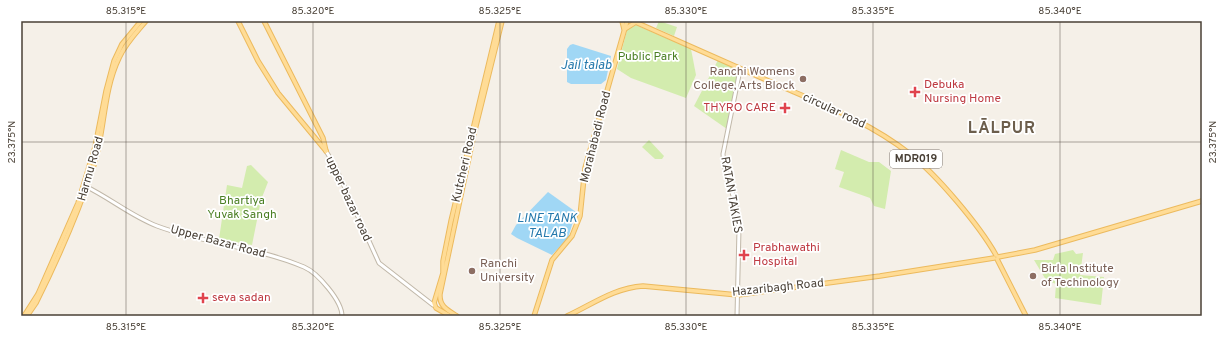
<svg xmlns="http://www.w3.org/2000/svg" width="1223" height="337" font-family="Overpass,sans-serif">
<rect width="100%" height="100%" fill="#f5f0e8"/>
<g fill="#d3ecae">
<path d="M 659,21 L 677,27 L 674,36 L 656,28 Z"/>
<path d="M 636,25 L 691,49 L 696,75 L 686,98 L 631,78 L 617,69 L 627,30 Z"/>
<path d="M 718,60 L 736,68 L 738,74 L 727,129 L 694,106 Z"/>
<path d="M 649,140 L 664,156 L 662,159 L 655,159 L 642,147 Z"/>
<path d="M 841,150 L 869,162 L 879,162 L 891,171 L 885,209 L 874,206 L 870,198 L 839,187 L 844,172 L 835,169 Z"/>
<path d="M 251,165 L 268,182 L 261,200 L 252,245 L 219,239 L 227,185 L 242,188 L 247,166 Z"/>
<path d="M 1073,250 L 1076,254 L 1083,253 L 1080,275 L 1104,277 L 1101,305 L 1055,298 L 1056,284 L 1046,280 L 1034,260 L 1053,260 L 1055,254 Z"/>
</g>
<g fill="#a0d7f5">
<path d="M 573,44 L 611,56 L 606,80 L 601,84 L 571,84 L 567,82 L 567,49 L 570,45 Z"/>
<path d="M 548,192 L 576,212 L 568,238 L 552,255 L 517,238 L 511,234 L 516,225 Z"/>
</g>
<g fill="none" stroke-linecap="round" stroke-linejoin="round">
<g stroke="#c1b8a9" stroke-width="5">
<g id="minor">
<path d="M 326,151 L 335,166 L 379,263 L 433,305"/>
<path d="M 85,186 C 110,198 131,216 157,226 C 205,244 257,247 304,267 C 318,273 342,301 342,316"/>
<path d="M 737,316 L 739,229 L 736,206 L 724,165 L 723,154 L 739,75 L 737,67"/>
</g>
</g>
<g stroke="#ecba5e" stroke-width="5.5">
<g id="major">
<path d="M 238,21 L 258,61 L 278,93 L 326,151"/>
<path d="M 264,21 L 323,138 L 326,151"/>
<path d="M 622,21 L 624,29"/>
<path d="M 633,21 C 679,41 725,62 771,82 C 819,103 868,121 910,154 C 937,175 979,225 996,255"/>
<path d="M 625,29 L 636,22"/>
<path d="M 998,257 L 1035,250 L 1202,201"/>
<path d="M 997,259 L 1026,316"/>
<path d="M 24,316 L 38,294 L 78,203 L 95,147 L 106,91 L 114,61 L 122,44 L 141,21"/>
<path d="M 27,316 L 36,303 C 59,257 78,214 94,165 C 105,130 103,91 119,58 C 125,44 136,33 146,21"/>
<path d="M 450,316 L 436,308 L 434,303 L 443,273 L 443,261 L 451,221 L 499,21"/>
<path d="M 457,316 C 447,310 439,306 440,294 L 474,134 L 502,21"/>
<path d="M 534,316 L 552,260 L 572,236 L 580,216 L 585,168 L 627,21"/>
<path d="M 567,316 C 593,304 614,288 643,286 L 738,295 L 880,276 L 994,258"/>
</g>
</g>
<use href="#minor" stroke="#fff" stroke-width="3"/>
<use href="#major" stroke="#ffdc96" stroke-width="3.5"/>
</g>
<path fill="none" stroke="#494036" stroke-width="1" stroke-opacity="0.45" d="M 126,21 L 126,316M 313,21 L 313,316M 500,21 L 500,316M 686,21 L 686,316M 873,21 L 873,316M 1060,21 L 1060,316M 21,142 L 1202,142"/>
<g fill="#8d6e63" stroke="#fff" stroke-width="1.5">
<circle cx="803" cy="79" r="4"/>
<circle cx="472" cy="271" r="4"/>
<circle cx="1033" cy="276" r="4"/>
</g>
<g fill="#e0444e" stroke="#fff" stroke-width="1.5">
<path d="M913 86h4v4h4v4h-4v4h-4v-4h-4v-4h4z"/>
<path d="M783 102h4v4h4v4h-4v4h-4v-4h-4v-4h4z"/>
<path d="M742 249h4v4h4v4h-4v4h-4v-4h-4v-4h4z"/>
<path d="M201 292h4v4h4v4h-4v4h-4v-4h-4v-4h4z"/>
</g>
<g text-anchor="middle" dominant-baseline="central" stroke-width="3.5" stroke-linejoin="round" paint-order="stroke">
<rect fill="#fff" stroke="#807972" stroke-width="1" x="890" y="150" width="52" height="18" rx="3"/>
<g font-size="11" font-weight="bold" fill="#494036">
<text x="916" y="159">MDR019</text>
</g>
<g font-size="12" fill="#4b7f24" stroke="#fff">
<text x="648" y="57">Public Park</text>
<text x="242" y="201">Bhartiya<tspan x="242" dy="14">Yuvak Sangh</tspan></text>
</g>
<g font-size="12" fill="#785e54" stroke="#fff" text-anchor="start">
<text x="795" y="72" text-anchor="end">Ranchi Womens<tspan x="795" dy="14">College, Arts Block</tspan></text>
<text x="480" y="264">Ranchi<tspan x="480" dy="14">University</tspan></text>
<text x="1041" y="269">Birla Institute<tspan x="1041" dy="14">of Techinology</tspan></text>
</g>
<g font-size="12" fill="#be3a42" stroke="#fff" text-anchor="start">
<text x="924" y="85">Debuka<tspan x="924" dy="14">Nursing Home</tspan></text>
<text x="776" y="108" text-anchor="end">THYRO CARE</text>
<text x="753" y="248">Prabhawathi<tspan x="753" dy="14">Hospital</tspan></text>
<text x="212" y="298">seva sadan</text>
</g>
<g font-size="12" fill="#494036" stroke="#fff">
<text transform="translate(834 111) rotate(25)">circular road</text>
<text transform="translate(596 137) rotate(-76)">Morahabadi Road</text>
<text transform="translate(465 165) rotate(-77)">Kutcheri Road</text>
<text transform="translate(91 169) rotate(-74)">Harmu Road</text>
<text transform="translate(731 195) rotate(80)">RATAN TAKIES</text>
<text transform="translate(348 199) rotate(65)">upper bazar road</text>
<text transform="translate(218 242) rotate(15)">Upper Bazar Road</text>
<text transform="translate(778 288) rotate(-6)">Hazaribagh Road</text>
</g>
<g font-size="13" font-style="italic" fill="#2579ac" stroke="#fff">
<text x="586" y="66">Jail talab</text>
<text x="547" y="219">LINE TANK<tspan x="547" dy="15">TALAB</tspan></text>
</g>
<g font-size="16" font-weight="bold" letter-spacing="1" fill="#6c5e4c" stroke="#fff">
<text x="1002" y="129">LĀLPUR</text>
</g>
</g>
<rect width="1223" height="337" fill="none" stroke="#ffffff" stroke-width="44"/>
<rect x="22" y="22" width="1179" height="293" fill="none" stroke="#494036" stroke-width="1.5"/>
<g font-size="10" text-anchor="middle" fill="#494036">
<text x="126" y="14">85.315°E</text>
<text x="313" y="14">85.320°E</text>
<text x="500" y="14">85.325°E</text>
<text x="686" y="14">85.330°E</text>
<text x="873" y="14">85.335°E</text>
<text x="1060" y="14">85.340°E</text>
<text transform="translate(11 142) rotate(-90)" y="4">23.375°N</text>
<text transform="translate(1212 142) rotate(-90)" y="4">23.375°N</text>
<text x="126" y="330">85.315°E</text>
<text x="313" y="330">85.320°E</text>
<text x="500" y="330">85.325°E</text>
<text x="686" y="330">85.330°E</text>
<text x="873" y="330">85.335°E</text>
<text x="1060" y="330">85.340°E</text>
</g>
</svg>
